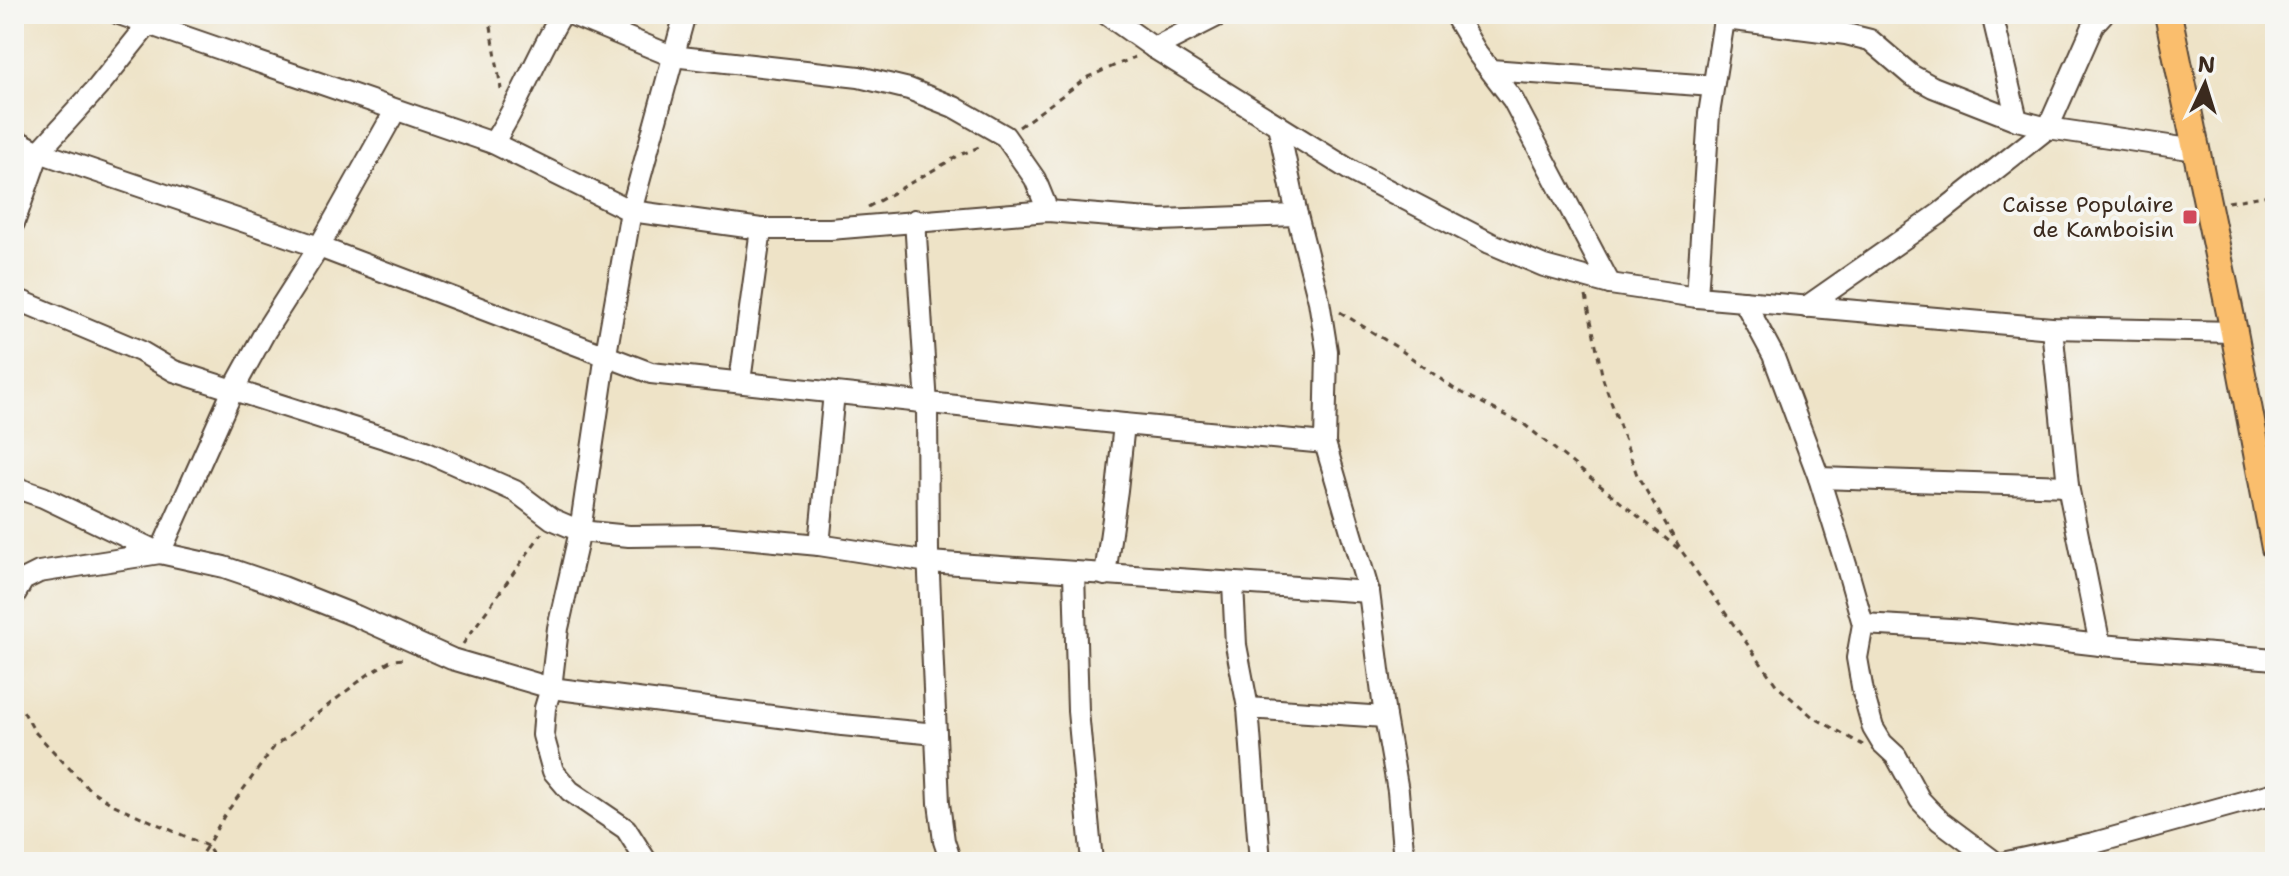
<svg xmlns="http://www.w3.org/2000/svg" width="2289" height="876" font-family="'Shantell Sans',sans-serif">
<rect width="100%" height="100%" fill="#f6f6f2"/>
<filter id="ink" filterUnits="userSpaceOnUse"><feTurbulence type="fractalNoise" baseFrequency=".0125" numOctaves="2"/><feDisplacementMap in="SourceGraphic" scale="16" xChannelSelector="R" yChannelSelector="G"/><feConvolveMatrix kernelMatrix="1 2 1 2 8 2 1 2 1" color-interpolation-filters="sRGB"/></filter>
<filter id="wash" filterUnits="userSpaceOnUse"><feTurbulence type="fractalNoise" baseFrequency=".006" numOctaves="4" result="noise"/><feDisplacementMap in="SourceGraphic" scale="32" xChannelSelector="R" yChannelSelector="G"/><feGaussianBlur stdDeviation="1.8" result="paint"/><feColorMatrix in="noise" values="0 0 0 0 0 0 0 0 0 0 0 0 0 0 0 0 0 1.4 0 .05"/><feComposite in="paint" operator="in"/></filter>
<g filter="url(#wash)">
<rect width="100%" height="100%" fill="#eee3c7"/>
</g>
<g filter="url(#ink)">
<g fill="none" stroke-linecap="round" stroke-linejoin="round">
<g stroke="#564637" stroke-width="24">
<g id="minor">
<path d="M 119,14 L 493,143 L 631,211 L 761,229 L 830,229 L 1048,211 L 1161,220 L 1297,215"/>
<path d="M 570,14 L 672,56 L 859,77 L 909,89 L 954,107 L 1005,136 L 1035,179 L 1048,211"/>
<path d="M 1106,14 L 1154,48 L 1353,172 L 1490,243 L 1544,266 L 1610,284 L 1697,297 L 2052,328 L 2234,332"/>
<path d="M 1454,14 L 1477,53 L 1513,100 L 1610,284"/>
<path d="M 1992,14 L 2017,120"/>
<path d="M 1725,19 L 1846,34 L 1870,40 L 1911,75 L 1933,87 L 2017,120 L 2048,128 L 2094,24 L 2103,14"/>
<path d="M 1154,48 L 1221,14"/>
<path d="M 1491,70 L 1713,86"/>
<path d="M 1278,125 L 1297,215 L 1319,301 L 1327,351 L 1325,443 L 1369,592 L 1385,717 L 1398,791 L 1404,862"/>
<path d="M 14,139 L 39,152 L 319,247 L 651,373 L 1124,424"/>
<path d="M 493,143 C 520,103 536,56 562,14"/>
<path d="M 915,220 L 927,405 L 928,552 L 939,803 L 944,841 L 951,862"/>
<path d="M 14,223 L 39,152 L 98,87 L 154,17"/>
<path d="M 1697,297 L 1709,114 L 1725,14"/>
<path d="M 14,298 L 140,351 L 174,371 L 425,451 L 515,491 L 552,519 L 580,531 L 629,536 L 712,535 L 819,545 L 929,562 L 1369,592"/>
<path d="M 1744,301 L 1773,355 L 1819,478 L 1847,568 L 1863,624 L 1857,658 L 1863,692 L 1873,728 L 1882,743 L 1896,756 L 1920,800 L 1940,821 L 1995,862"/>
<path d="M 1806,307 L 1939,214 L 2048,128 L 2196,150"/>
<path d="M 2052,328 L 2068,486 L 2100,645"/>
<path d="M 740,381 L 761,229"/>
<path d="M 1819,478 L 2068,486"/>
<path d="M 14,487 L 43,497 L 160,553 L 224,567 L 283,587 L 356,616 L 452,659 L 551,688 L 842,725 L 936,734"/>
<path d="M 819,545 L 834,393"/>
<path d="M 1074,573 L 1078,711 L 1092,862"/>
<path d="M 1105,575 L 1117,490 L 1124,424 L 1325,443"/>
<path d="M 1233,584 L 1236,645 L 1248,708"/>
<path d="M 14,596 L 23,580 L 39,572 L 160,553 L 233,390 L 266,330 L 319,247 L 395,111"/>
<path d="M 1863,624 L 1968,630 L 2100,645 L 2275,659"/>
<path d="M 647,862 L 626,829 L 570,791 L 553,771 L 543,735 L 545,708 L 551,688 L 558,628 L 580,531 L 606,354 L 631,211 L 685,14"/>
<path d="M 1260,862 L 1248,708 L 1385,717"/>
<path d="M 2007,862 L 2094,843 L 2275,793"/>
</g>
</g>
<g stroke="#564637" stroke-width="30">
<path id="major" d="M 2168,14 L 2234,332 L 2275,548"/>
</g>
<g stroke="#564637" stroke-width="3" stroke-dasharray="6 6" stroke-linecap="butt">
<path d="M 489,14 L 501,89"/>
<path d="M 1019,127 L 1088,77 L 1135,57"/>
<path d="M 2228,202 L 2275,194"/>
<path d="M 868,207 L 960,155 L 984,145"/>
<path d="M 1586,296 L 1603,379 L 1637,475 L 1683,553 L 1777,686 L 1813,717 L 1863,745"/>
<path d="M 1340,312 L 1398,348 L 1453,388 L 1525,425 L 1680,550"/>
<path d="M 463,644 L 542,533"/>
<path d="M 14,704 L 22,709 L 35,732 L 89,789 L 112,804 L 207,846 L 224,816 L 274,747 L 370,673 L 392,660 L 407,659"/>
<path d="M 196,862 L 207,846 L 218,862"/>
</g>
<use href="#minor" stroke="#fff" stroke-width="20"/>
<use href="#major" stroke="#fabe6d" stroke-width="26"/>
</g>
</g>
<rect fill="#d1495b" stroke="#f6f6f2" stroke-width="3" x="2182" y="209" width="16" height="16" rx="4"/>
<g text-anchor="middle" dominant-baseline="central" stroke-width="8" stroke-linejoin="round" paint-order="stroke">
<g font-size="22" fill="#3b2a1e" stroke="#f6f6f2" text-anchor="end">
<text x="2174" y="204">Caisse Populaire<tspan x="2174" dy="25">de Kamboisin</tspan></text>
</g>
</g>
<rect width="2289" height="876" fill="none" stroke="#f6f6f2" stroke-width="48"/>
<g transform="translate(2205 84) rotate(4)" stroke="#f6f6f2" stroke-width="6" paint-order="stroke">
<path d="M0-6L14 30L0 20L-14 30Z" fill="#3b2a1e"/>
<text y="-12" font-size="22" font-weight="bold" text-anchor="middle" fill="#3b2a1e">N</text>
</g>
</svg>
